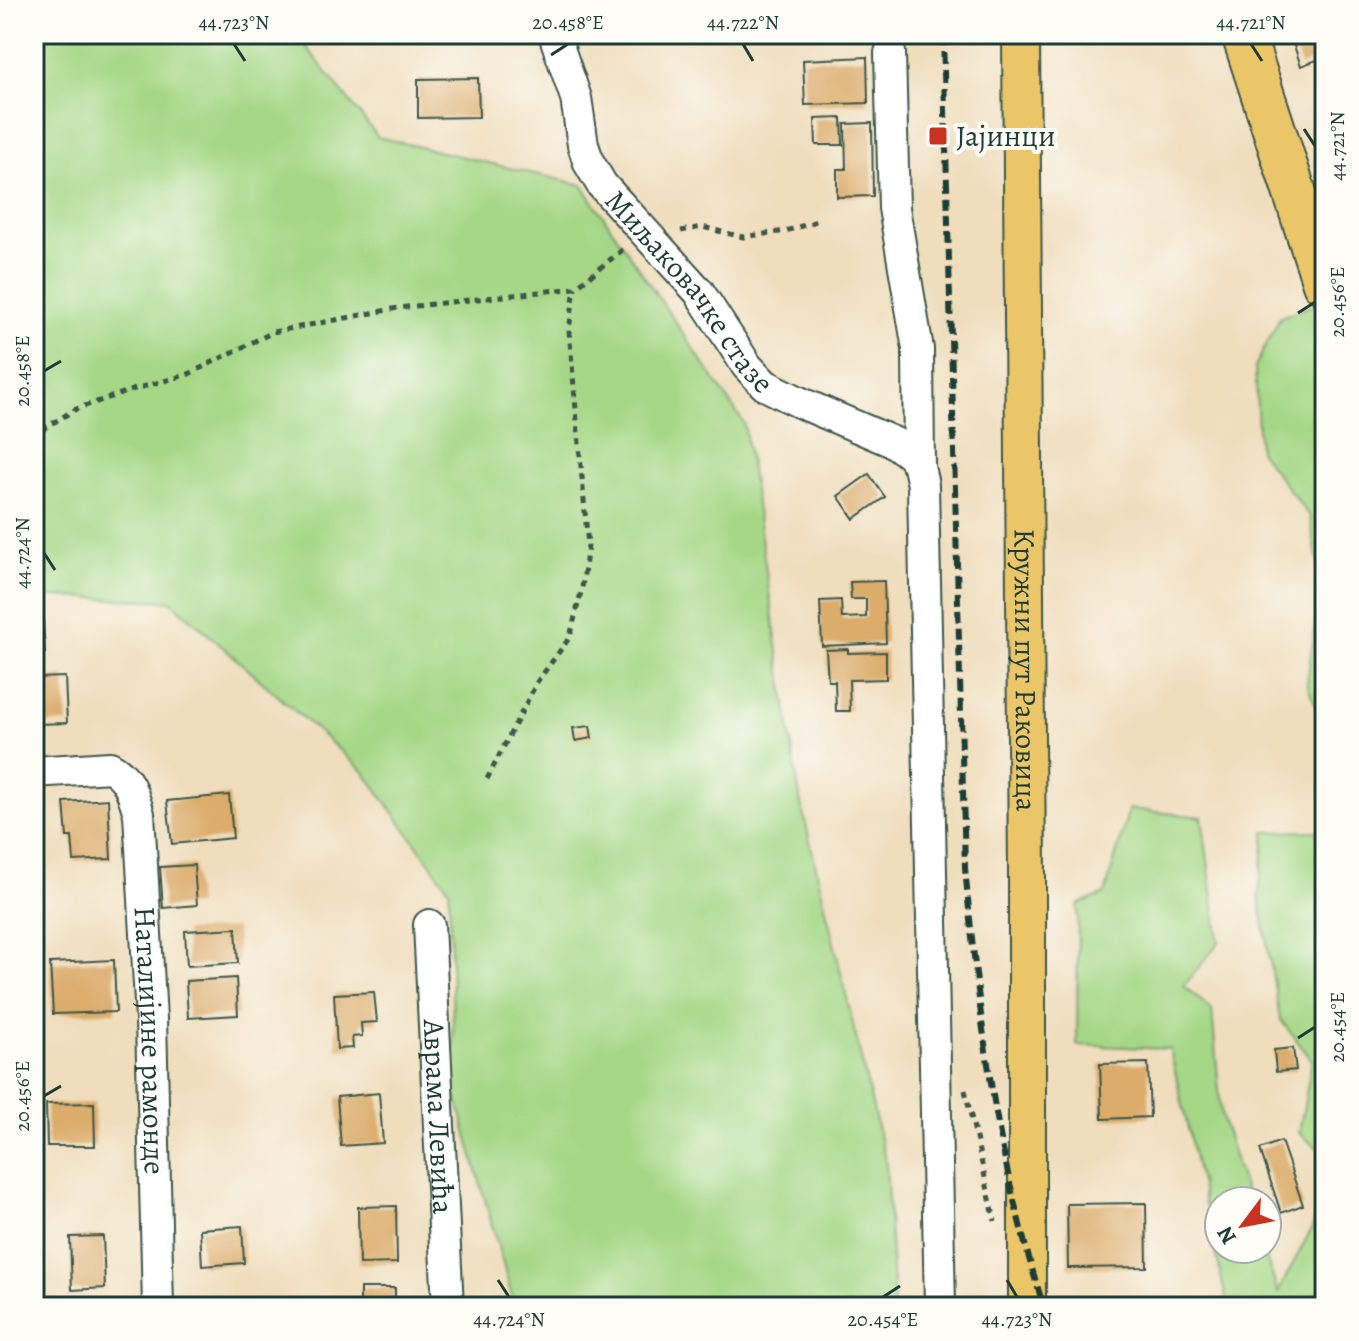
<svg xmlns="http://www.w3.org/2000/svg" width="1359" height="1341" font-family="Alegreya,serif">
<rect width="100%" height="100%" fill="#fdfcf7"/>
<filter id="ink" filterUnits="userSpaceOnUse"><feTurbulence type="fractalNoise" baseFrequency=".0125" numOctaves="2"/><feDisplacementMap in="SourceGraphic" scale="16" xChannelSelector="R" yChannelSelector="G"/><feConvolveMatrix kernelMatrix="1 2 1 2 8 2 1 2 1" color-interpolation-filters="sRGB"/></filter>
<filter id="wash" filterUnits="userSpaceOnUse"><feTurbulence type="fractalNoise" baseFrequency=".006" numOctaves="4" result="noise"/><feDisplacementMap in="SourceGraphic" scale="32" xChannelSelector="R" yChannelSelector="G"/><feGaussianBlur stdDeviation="1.8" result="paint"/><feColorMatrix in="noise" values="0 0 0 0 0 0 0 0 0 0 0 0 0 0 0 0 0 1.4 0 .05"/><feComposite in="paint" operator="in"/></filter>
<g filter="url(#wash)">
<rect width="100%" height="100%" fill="#efddbc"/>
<g fill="#a5d786" stroke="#628a5d" stroke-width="2">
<path d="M 34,34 L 291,34 L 300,39 L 378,137 L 582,185 L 744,423 L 800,799 L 886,1164 L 894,1307 L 515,1307 L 455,1092 L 449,889 L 364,772 L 171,601 L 34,596 Z"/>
<path d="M 1325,301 L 1325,730 L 1307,683 L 1321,582 L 1310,517 L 1259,451 L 1255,367 L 1280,317 Z"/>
<path d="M 1129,809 L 1202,817 L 1219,942 L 1184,986 L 1212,1010 L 1221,1114 L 1248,1201 L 1219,1201 L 1219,1249 L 1263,1249 L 1278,1292 L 1311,1230 L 1325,1192 L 1325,1307 L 1228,1307 L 1170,1049 L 1077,1045 L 1078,905 L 1105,894 Z"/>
<path d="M 1325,831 L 1325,1154 L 1299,1133 L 1312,1060 L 1280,1019 L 1259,897 L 1265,832 Z"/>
</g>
<g id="blocks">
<g fill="#dbac6b">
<path d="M 1290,34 L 1318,34 L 1325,57 L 1301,66 Z"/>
<path d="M 867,57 L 868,103 L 805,105 L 803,60 Z"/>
<path d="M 478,78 L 479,117 L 418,118 L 418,79 Z"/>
<path d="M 842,118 L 843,145 L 816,145 L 815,119 Z"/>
<path d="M 872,123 L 873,196 L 837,197 L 837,169 L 846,169 L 845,124 Z"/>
<path d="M 869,474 L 885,497 L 854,519 L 838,496 Z"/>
<path d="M 884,581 L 886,643 L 822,646 L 820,601 L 841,600 L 842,618 L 866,617 L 866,599 L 851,599 L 850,582 Z"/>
<path d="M 43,620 L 45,653 L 34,654 L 34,621 Z"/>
<path d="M 848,649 L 848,653 L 886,652 L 886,679 L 849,680 L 850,711 L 836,711 L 835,681 L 828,681 L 826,650 Z"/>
<path d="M 65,677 L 67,723 L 37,724 L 35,678 Z"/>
<path d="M 590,726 L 592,738 L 575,741 L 573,728 Z"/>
<path d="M 229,795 L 233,838 L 172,844 L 167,801 Z"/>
<path d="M 108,799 L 111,859 L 74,861 L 72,837 L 67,837 L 64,802 Z"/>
<path d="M 194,865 L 197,905 L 163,908 L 160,867 Z"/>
<path d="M 236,928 L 238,963 L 187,966 L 185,931 Z"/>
<path d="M 114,960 L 116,1012 L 53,1014 L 50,963 Z"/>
<path d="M 236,978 L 238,1015 L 188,1018 L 186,981 Z"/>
<path d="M 374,992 L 377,1022 L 361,1023 L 362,1036 L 352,1037 L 353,1048 L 337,1049 L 334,994 Z"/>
<path d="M 1293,1048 L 1296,1070 L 1276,1072 L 1274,1050 Z"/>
<path d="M 1148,1063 L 1150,1117 L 1102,1119 L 1100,1064 Z"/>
<path d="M 379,1093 L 383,1143 L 341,1146 L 337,1097 Z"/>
<path d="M 94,1103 L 95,1146 L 47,1146 L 46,1104 Z"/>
<path d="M 1281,1141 L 1303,1205 L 1281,1213 L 1260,1149 Z"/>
<path d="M 1146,1203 L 1147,1267 L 1068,1268 L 1067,1204 Z"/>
<path d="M 396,1206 L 397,1263 L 359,1264 L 358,1207 Z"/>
<path d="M 242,1226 L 244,1263 L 202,1266 L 200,1229 Z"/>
<path d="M 103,1236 L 105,1288 L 72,1290 L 70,1237 Z"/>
<rect x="360" y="1288" width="35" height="19"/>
</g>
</g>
</g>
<g filter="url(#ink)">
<use href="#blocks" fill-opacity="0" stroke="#3e5548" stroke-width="2"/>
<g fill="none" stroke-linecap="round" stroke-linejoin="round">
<g stroke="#3e5548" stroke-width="34">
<g id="minor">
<path id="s1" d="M 554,34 L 576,98 L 583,145 L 589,163 L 602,185 L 699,292 L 747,366 L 765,385 L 799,402 L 895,443 L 911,455 L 919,467"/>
<path d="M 890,53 L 894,208 L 918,349 L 919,467 L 923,485 L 940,1307"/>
<path id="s2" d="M 34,772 L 110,767 C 129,777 133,794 139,814 L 151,1019 L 158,1307"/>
<path id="s3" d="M 429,925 L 448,1307"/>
</g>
</g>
<g stroke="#3e5548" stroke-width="40">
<g id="major">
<path id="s4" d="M 1021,34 L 1027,878 L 1027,1307"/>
</g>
</g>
<g stroke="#3e5548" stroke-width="46">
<path id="highway" d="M 1243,34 L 1324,283"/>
</g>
<g stroke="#3e5548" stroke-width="5" stroke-dasharray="6 6" stroke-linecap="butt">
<path d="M 681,231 L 702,227 L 743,237 L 786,231 L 820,220"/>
<path d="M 34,438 L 46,427 L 76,409 L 135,389 L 189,374 L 273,332 L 398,308 L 575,288 L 626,247"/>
<path d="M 487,779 L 537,682 L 570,637 L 582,588 L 588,546 L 569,330 L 575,288"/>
<path d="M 965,1090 L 995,1221"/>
</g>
<use href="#minor" stroke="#fff" stroke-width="30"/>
<use href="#major" stroke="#ebc669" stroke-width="36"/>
<use href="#highway" stroke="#ebc669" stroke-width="42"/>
<path stroke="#1f3d34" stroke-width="6" stroke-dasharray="12 6" stroke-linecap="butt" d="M 943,34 L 965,868 C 979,1017 997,1165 1044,1307"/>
</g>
</g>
<path fill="none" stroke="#1f3d34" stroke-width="3" d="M 234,44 L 245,61M 743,44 L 753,61M 1251,44 L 1262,61M 551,55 L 568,44M 1304,129 L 1315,146M 1298,313 L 1315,302M 44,371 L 61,361M 44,553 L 55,570M 1298,1038 L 1315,1027M 44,1096 L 61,1086M 498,1280 L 509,1297M 1007,1280 L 1017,1297M 883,1297 L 900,1286"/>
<rect fill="#c8321e" stroke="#fdfcf7" stroke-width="3" x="928" y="126" width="20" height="20" rx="4"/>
<g text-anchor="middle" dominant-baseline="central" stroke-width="8" stroke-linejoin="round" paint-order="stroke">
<g font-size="30" fill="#1f3d34" stroke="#fdfcf7" text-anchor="start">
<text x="956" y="136">Јајинци</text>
</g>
<g font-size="30" fill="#1f3d34" stroke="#fdfcf7">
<text stroke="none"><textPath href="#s1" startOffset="298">Миљаковачке стазе</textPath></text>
<text stroke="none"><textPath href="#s4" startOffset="636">Кружни пут Раковица</textPath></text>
<text stroke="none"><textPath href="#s2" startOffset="360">Наталијине рамонде</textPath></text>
<text stroke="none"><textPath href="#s3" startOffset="192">Аврама Левића</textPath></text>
</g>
</g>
<rect width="1359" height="1341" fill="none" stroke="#fdfcf7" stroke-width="88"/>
<g transform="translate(1243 1225) rotate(238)"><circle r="38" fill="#fdfcf7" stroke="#a4b0a9" stroke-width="2"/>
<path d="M0-6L14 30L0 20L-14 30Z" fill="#c8321e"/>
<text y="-12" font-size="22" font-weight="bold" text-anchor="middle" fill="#1f3d34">N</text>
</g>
<rect x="44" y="44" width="1271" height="1253" fill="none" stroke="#1f3d34" stroke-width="3"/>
<g font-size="20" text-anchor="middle" fill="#1f3d34">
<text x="234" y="29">44.723°N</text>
<text x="568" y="29">20.458°E</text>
<text x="743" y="29">44.722°N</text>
<text x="1251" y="29">44.721°N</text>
<text transform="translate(1337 146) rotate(-90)" y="7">44.721°N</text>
<text transform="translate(1337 302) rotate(-90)" y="7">20.456°E</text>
<text transform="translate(22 371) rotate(-90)" y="7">20.458°E</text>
<text transform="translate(22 553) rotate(-90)" y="7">44.724°N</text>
<text transform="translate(1337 1027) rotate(-90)" y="7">20.454°E</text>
<text transform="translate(22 1096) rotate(-90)" y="7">20.456°E</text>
<text x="509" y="1326">44.724°N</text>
<text x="883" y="1326">20.454°E</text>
<text x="1017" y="1326">44.723°N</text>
</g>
</svg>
